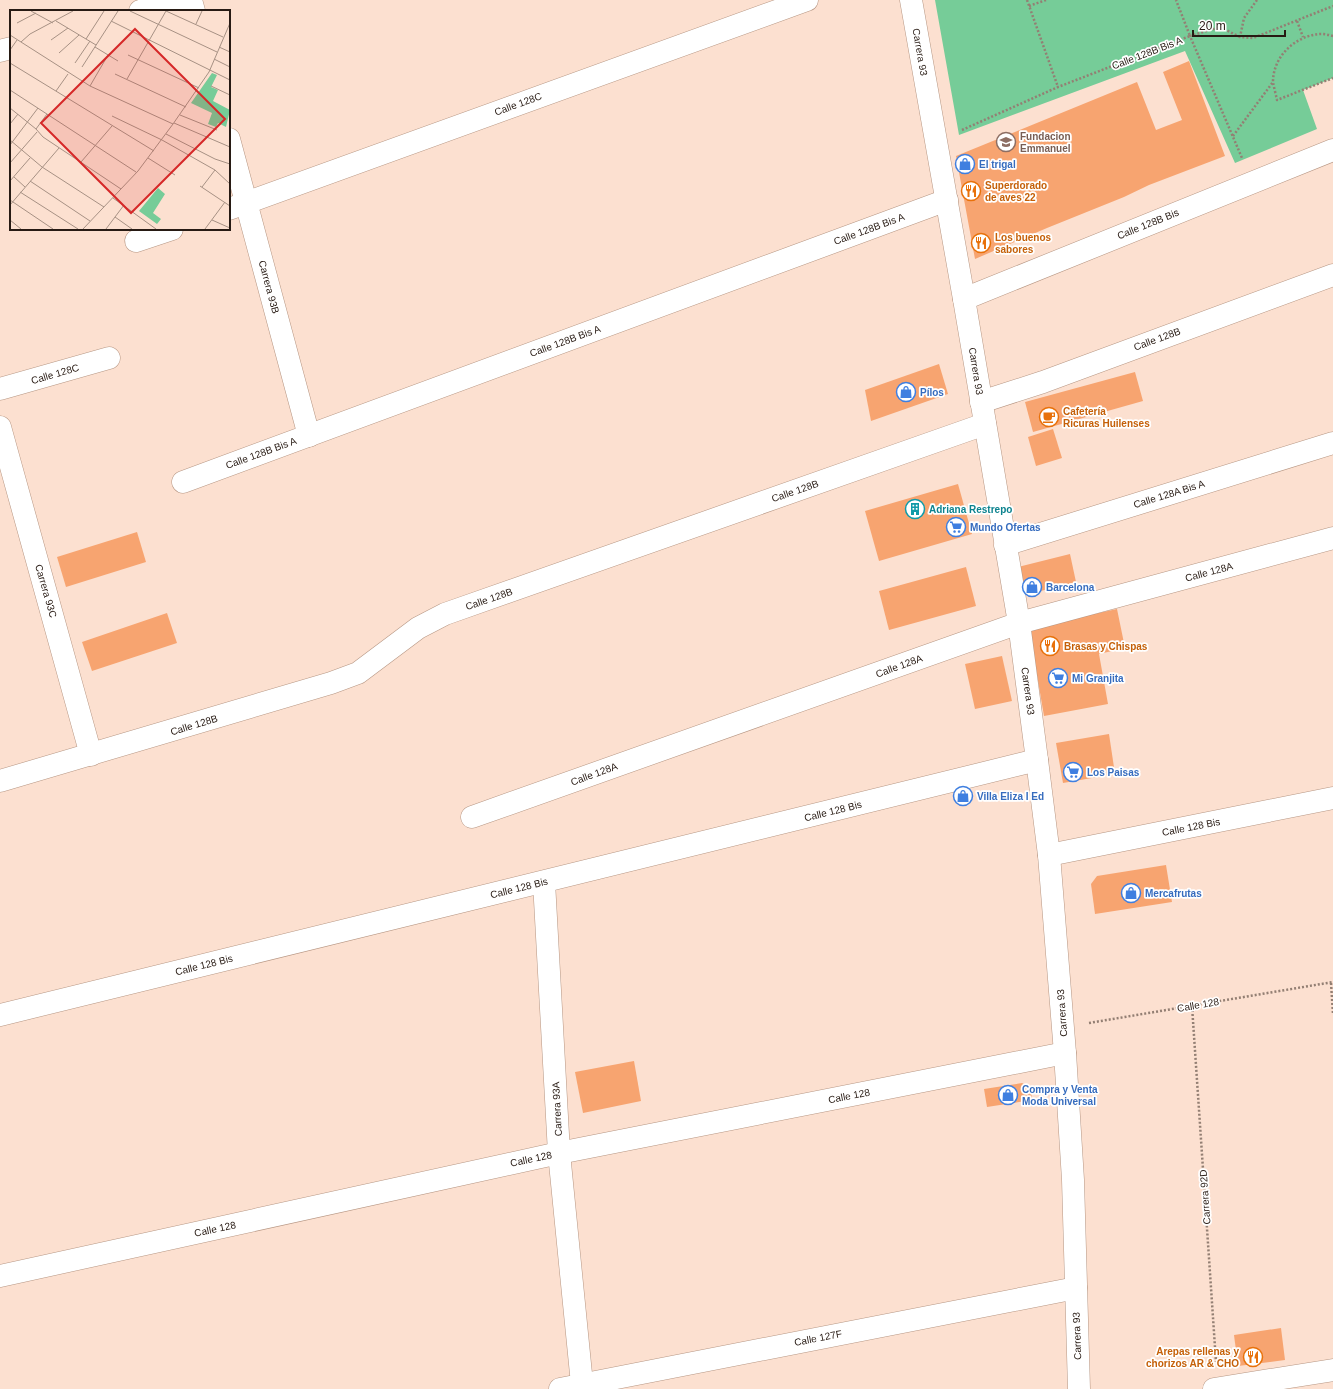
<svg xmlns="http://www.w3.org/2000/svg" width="1333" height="1389" font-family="Helvetica,sans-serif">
<rect width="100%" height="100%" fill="#fce0d0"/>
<path fill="#76cc98" d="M 935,0 L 1333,0 L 1333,78 L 1303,90 L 1317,129 L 1235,163 L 1185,51 L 959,135 Z"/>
<g fill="#f7a470">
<path d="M 1189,61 L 1225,156 L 1149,185 L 1124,197 L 1047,228 L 975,259 L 956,156 L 1137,82 L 1156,130 L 1182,120 L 1163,72 Z"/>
<path d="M 939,364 L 948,394 L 871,421 L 865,390 Z"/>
<path d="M 1135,372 L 1143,401 L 1033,432 L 1025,402 Z"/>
<path d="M 1053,429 L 1062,458 L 1036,466 L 1028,437 Z"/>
<path d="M 958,484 L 972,534 L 879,561 L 865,511 Z"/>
<path d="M 137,532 L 146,562 L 66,587 L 57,557 Z"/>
<path d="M 1070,554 L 1076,582 L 1025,595 L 1018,567 Z"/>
<path d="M 966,567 L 976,606 L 889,630 L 879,591 Z"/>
<path d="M 1117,609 L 1125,648 L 1099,654 L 1108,704 L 1044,716 L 1029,628 Z"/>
<path d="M 167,613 L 177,643 L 92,671 L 82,642 Z"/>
<path d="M 1002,656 L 1012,701 L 975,709 L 965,664 Z"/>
<path d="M 1109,734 L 1115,774 L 1063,783 L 1056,743 Z"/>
<path d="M 1166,865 L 1172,902 L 1095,914 L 1091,884 L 1097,876 Z"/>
<path d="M 634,1061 L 641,1101 L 583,1113 L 575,1072 Z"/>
<path d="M 1022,1083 L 1028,1086 L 1031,1090 L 1032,1100 L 987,1107 L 984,1089 Z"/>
<path d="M 1281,1328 L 1285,1360 L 1238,1366 L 1234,1335 Z"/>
</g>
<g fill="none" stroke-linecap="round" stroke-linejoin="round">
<g stroke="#b69683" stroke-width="23">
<g id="street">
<path d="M 191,0 L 194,11"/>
<path d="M 140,11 L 178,0"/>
<path d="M 0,51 L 11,48"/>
<path d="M 229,139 L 309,436"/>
<path d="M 229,209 L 807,0"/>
<path d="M 136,241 L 172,229"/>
<path d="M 964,299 L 1333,150"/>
<path d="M 0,389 L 109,358"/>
<path d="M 981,402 L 1043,382 L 1333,275"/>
<path d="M 0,427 L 91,755"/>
<path d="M 183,482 L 947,200"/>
<path d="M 1005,545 L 1333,443"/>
<path d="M 0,781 L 331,683 L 358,673 L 418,628 L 445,614 L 985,424"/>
<path d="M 472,817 L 1019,623 L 1333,538"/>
<path d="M 1049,855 L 1333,798"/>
<path d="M 544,882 L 559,1153 L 582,1384"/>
<path d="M 0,1015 L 1037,760"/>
<path d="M 0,1276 L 559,1153 L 1065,1053"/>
<path d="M 560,1389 L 1076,1288"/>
<path d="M 1214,1389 L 1333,1370"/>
</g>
</g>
<g stroke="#b69683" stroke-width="23">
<path id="secondary" d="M 911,0 L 964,299 L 1019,623 L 1037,760 L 1049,855 L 1065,1053 L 1073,1180 L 1079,1389"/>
</g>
<g stroke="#937f73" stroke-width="2.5" stroke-dasharray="2 2" stroke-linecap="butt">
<path d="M 1027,0 L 1058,87"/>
<path d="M 1257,0 L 1244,18 L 1240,37 L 1253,38 L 1333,6"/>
<path d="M 1029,6 L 1046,0"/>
<path d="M 1297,21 L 1303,37"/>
<path d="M 1333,36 C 1329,35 1325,34 1321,34 C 1296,35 1273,56 1273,82 C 1274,88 1276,95 1277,100 L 1333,78"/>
<path d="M 1240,37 L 1220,27 L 1190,36 L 1242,158"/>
<path d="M 962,130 L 1058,87 L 1190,36 L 1176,0"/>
<path d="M 1233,136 L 1273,82"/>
<path d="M 1331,983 L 1333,1014"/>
<path d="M 1192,1006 L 1216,1362"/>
<path d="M 1089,1023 L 1333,982"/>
</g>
<use href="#street" stroke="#fff" stroke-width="22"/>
<use href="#secondary" stroke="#fff" stroke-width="22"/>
</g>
<defs>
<g id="school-ring" transform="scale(1)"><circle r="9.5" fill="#fff" stroke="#8d6e63" stroke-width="1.5"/><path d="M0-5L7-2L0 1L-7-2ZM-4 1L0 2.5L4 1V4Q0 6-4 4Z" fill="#8d6e63"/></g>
<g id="shop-ring" transform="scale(1)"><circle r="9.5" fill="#fff" stroke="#3f7fe0" stroke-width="1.5"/><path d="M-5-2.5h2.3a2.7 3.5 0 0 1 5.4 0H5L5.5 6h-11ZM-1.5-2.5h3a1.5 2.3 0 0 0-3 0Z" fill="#3f7fe0"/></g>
<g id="restaurant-ring" transform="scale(1)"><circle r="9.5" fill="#fff" stroke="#e8710a" stroke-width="1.5"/><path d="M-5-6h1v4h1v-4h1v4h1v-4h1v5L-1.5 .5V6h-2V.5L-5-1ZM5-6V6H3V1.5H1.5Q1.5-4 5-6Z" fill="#e8710a"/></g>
<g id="cafe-ring" transform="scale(1)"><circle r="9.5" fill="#fff" stroke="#e8710a" stroke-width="1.5"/><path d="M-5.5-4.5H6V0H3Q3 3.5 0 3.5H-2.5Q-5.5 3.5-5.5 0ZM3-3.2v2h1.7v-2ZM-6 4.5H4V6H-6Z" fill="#e8710a"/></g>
<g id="building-ring" transform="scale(1)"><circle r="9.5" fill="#fff" stroke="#0f9aa8" stroke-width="1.5"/><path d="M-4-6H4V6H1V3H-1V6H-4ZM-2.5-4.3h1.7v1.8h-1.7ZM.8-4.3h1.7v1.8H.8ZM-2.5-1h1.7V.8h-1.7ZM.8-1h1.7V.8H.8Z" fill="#0f9aa8"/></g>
<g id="supermarket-ring" transform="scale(1)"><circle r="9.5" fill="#fff" stroke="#3f7fe0" stroke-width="1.5"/><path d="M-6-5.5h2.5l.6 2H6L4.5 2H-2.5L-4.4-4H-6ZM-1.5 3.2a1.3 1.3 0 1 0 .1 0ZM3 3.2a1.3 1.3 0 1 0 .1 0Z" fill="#3f7fe0"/></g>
</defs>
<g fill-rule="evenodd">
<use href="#school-ring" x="1006" y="142"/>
<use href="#shop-ring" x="965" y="164"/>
<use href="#restaurant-ring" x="971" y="191"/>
<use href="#restaurant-ring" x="981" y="243"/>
<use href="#shop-ring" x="906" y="392"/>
<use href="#cafe-ring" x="1049" y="417"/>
<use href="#building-ring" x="915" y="509"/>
<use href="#supermarket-ring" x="956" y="527"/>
<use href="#shop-ring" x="1032" y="587"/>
<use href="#restaurant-ring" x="1050" y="646"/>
<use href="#supermarket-ring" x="1058" y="678"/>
<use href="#supermarket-ring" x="1073" y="772"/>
<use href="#shop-ring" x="963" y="796"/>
<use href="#shop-ring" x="1131" y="893"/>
<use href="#shop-ring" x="1008" y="1095"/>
<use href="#restaurant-ring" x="1253" y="1357"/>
</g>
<g text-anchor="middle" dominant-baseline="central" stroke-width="3.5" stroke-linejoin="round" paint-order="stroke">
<g font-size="10" fill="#271a13" stroke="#fff">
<text transform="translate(920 52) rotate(80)">Carrera 93</text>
<text transform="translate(1147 53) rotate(-21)">Calle 128B Bis A</text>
<text transform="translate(518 104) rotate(-20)">Calle 128C</text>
<text transform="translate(1148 224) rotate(-22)">Calle 128B Bis</text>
<text transform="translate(869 229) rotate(-20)">Calle 128B Bis A</text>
<text transform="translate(269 287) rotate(75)">Carrera 93B</text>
<text transform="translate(1157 339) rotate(-20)">Calle 128B</text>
<text transform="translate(565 341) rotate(-20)">Calle 128B Bis A</text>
<text transform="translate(976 371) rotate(81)">Carrera 93</text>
<text transform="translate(55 374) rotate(-16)">Calle 128C</text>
<text transform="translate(261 453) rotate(-20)">Calle 128B Bis A</text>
<text transform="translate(795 491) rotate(-19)">Calle 128B</text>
<text transform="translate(1169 494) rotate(-17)">Calle 128A Bis A</text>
<text transform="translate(1209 572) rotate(-15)">Calle 128A</text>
<text transform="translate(46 591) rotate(74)">Carrera 93C</text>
<text transform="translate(489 599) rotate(-19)">Calle 128B</text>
<text transform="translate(899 666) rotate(-20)">Calle 128A</text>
<text transform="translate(1028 691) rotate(82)">Carrera 93</text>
<text transform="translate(194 725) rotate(-17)">Calle 128B</text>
<text transform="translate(594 774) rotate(-20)">Calle 128A</text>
<text transform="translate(833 811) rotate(-14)">Calle 128 Bis</text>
<text transform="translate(1191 827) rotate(-11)">Calle 128 Bis</text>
<text transform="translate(519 888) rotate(-14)">Calle 128 Bis</text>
<text transform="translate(204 965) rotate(-14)">Calle 128 Bis</text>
<text transform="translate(1198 1005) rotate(-10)">Calle 128</text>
<text transform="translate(1062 1013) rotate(-94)">Carrera 93</text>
<text transform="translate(849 1096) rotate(-11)">Calle 128</text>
<text transform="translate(557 1109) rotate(-93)">Carrera 93A</text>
<text transform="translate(531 1159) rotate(-12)">Calle 128</text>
<text transform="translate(1205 1197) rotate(-94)">Carrera 92D</text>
<text transform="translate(215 1229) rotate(-12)">Calle 128</text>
<text transform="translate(1077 1336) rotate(-92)">Carrera 93</text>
<text transform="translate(818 1338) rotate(-11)">Calle 127F</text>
</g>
<g font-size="10" font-weight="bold" fill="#785e54" stroke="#fff" text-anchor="start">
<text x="1020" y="136">Fundacion<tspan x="1020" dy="12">Emmanuel</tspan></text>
</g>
<g font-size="10" font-weight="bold" fill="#366cbe" stroke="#fff" text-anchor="start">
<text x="979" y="164">El trigal</text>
<text x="920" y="392">Pílos</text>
<text x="970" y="527">Mundo Ofertas</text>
<text x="1046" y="587">Barcelona</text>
<text x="1072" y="678">Mi Granjita</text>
<text x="1087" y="772">Los Paisas</text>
<text x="977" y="796">Villa Eliza I Ed</text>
<text x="1145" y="893">Mercafrutas</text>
<text x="1022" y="1089">Compra y Venta<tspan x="1022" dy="12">Moda Universal</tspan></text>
</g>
<g font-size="10" font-weight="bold" fill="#c56008" stroke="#fff" text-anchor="start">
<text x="985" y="185">Superdorado<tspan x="985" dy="12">de aves 22</tspan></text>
<text x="995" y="237">Los buenos<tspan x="995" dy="12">sabores</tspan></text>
<text x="1063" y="411">Cafetería<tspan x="1063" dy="12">Ricuras Huilenses</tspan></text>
<text x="1064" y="646">Brasas y Chispas</text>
<text x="1239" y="1351" text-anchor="end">Arepas rellenas y<tspan x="1239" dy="12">chorizos AR &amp; CHO</tspan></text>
</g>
<g font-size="10" font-weight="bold" fill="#0d838f" stroke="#fff" text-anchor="start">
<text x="929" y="509">Adriana Restrepo</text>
</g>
</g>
<g transform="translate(10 10)">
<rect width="220" height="220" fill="#fce0d0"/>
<path d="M 202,63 L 207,65 L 201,77 L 208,80 L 203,91 L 220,100 L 216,117 L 208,113 L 206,117 L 198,114 L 202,103 L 181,93 ZM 148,178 L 155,184 L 143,203 L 151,209 L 147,214 L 129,201 Z" fill="#76cc98"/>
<path fill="none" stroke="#a79184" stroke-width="1" d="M 21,1 L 43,13M 120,1 L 207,42M 156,1 L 213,27M 46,11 L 86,35M 101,11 L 220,70M 7,13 L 26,3M 186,14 L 192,1M 0,25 L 80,76 L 163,114M 76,29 L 94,1M 41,30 L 58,18M 11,32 L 20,24 L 63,1M 85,37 L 108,51M 209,37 L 220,42M 0,40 L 7,30M 49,43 L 69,25M 118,45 L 189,78M 204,49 L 220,57M 0,53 L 144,141M 65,53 L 80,31M 72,57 L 108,1M 105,64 L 176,97M 117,69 L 156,1M 80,76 L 98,45M 201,76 L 220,85M 0,80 L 126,162M 46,81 L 58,64M 0,98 L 26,119 L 33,127 L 111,179M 170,105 L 207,120M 102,106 L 152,130 L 205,160 L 220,174M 164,113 L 220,137M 0,114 L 8,104M 26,119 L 37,104M 156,124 L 205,149 L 220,154M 0,130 L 32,157 L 94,197M 0,135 L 28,98M 138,148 L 165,165M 71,152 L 102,116M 0,153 L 27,122M 4,167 L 15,177M 0,171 L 20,148M 20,171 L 80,211M 190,176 L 220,196M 192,177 L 205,160M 10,182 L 68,219M 103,188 L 146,219M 0,190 L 43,219M 0,195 L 49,138M 105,207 L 122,219M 0,210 L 11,219M 202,210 L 220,218M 73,219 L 128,161 L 163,114 L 199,62 L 220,13M 96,219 L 114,195M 195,219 L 215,192"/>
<path fill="#d62828" fill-opacity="0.15" stroke="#d62828" stroke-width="2" d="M 125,19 L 215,109 L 121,203 L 31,113 Z"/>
<rect width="220" height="220" fill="none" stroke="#271a13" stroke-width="2"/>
</g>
<path d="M1193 30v6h92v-6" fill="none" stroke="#271a13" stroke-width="2"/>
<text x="1199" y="30" font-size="12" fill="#271a13" stroke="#ffffff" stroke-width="3" paint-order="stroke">20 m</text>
</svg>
